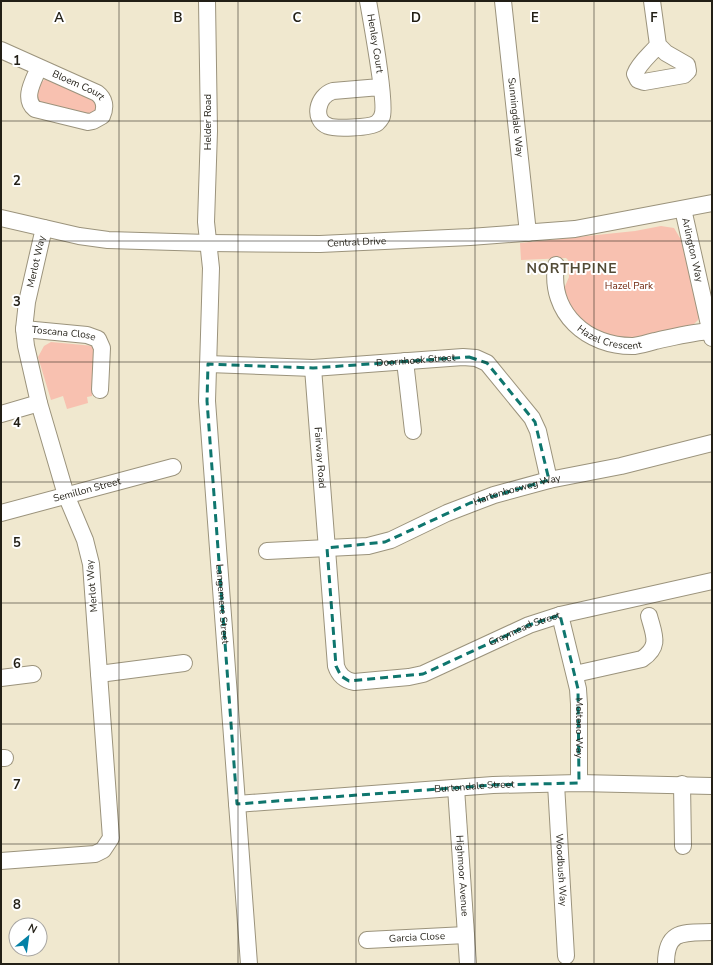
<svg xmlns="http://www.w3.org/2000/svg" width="713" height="965" font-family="'Nunito Sans',sans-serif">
<rect width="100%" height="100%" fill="#f0e8cf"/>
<g fill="#f8c1b0">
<path d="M 46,79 L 52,79 L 94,98 L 98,103 L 94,116 L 45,107 L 37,100 C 36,90 36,84 46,79 Z"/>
<path d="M 661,226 L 674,228 L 680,238 L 683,237 L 700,315 L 698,320 L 690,328 L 635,341 L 600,334 L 574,316 L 563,291 L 569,277 L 568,260 L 566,258 L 521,260 L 520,243 L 635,231 Z"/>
<path d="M 51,342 L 94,346 L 92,396 L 87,397 L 88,403 L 67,409 L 63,396 L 51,400 L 38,357 L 44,346 Z"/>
</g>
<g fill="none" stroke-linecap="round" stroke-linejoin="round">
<g stroke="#9b937c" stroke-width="18">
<g id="minor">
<path id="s1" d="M 207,1 L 209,131 L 206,222 L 211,268 L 207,401 L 249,964"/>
<path id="s2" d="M 368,1 C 371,18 387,106 382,116 C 382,118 378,122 377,123 C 370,128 335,129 328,126 C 312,120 317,96 333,91 L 380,87"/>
<path id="s3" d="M 503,1 L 528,233"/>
<path d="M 652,1 L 658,45 L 666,53 L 687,65 L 688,71 L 684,75 L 644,82 L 638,80 L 635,74 C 639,63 651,54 658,45"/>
<path id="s4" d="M 1,50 L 97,93 C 105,99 106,107 102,116 L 93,121 L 88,122 L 35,109 C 22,98 34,80 39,67"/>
<path id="s5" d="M 683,209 L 712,338"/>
<path id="s6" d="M 1,218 L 79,236 L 108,240 L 208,243 L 320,244 L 470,237 L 575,229 L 712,203"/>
<path id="s7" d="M 556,265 C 549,313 587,347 634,346 C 640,345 648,343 655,341 C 674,337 692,332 712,331"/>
<path id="s8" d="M 24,329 L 87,335 L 98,339 L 102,348 L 100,390"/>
<path d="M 405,361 L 413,431"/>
<path id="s9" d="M 208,364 L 313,368 L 463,357 L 476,358 L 487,363 L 532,418 L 538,431 L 549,480"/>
<path id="s10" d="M 313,368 L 336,666 C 339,675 344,680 354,682 L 409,677 L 423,674 L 529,625 L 560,615 L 712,581"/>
<path d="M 1,414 L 39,403"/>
<path id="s11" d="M 1,513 L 173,467"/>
<path id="s12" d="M 267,551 L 368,546 L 391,540 L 447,513 L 494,495 L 549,480 L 621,466 L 712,443"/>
<path id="s13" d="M 560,615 L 578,689 L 579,704 L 579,783"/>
<path d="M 99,674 L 184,663"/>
<path d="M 575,674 L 642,659 C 661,646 654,635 649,616"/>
<path d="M 1,678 L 33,674"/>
<path d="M 1,758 L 5,758"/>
<path id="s14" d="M 556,784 L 566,956"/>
<path d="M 682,784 L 683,846"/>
<path id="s15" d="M 456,788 L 468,964"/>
<path id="s16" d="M 237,804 L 493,785 L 579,783 L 712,786"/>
<path id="s17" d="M 1,861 L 95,854 L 103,850 L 111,838 L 91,564 L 85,540 L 66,495 L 39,403 L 26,346 L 24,329 L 27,302 L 44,228"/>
<path id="s18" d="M 367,940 L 466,935"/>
<path d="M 666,964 C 666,929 684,933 712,932"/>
</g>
</g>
<use href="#minor" stroke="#fff" stroke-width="16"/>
</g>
<path fill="none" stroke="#0f766e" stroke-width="3" stroke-dasharray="8 5" stroke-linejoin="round" d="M 469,357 L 487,363 L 535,422 L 549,480 L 470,503 L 385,542 L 327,548 L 336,666 L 341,676 L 349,681 L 423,674 L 529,625 L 560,615 L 578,689 L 579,783 L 493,785 L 237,804 L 207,401 L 208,364 L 313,368 Z"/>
<path fill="none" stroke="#221f16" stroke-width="1" stroke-opacity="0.55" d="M 119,1 L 119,964M 238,1 L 238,964M 356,1 L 356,964M 475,1 L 475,964M 594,1 L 594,964M 1,121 L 712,121M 1,241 L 712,241M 1,362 L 712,362M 1,482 L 712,482M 1,603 L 712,603M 1,724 L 712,724M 1,844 L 712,844"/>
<g text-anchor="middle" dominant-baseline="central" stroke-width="4" stroke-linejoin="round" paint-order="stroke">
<g font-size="10" fill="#221f16" stroke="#fff">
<text stroke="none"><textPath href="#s2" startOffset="43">Henley Court</textPath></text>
<text stroke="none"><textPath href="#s4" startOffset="85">Bloem Court</textPath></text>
<text stroke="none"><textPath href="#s3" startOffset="117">Sunningdale Way</textPath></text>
<text transform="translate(208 122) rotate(-90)">Helder Road</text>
<text stroke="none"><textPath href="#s6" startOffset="358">Central Drive</textPath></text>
<text stroke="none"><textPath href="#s5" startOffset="42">Arlington Way</textPath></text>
<text stroke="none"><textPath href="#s17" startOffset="706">Merlot Way</textPath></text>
<text stroke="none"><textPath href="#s7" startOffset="103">Hazel Crescent</textPath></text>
<text stroke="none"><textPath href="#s8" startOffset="40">Toscana Close</textPath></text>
<text stroke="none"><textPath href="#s9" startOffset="208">Doornhoek Street</textPath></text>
<text stroke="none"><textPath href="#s10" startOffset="90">Fairway Road</textPath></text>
<text stroke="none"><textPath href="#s11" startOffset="89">Semillon Street</textPath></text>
<text stroke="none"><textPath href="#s12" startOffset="261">Hartenbosweg Way</textPath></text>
<text transform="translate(92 586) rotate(-95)">Merlot Way</text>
<text stroke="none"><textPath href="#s1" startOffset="604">Langemere Street</textPath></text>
<text stroke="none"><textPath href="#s10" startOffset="505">Greymead Street</textPath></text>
<text stroke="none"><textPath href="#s13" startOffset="115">Molteno Way</textPath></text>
<text stroke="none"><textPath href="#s16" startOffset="238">Burtondale Street</textPath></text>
<text stroke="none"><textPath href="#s14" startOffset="86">Woodbush Way</textPath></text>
<text stroke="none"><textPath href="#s15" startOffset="88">Highmoor Avenue</textPath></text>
<text stroke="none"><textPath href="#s18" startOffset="50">Garcia Close</textPath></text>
</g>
<g font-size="10" fill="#6d2209" stroke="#fff">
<text x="629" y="286">Hazel Park</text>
</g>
<g font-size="14" font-weight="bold" letter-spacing="1" fill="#524b36" stroke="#fff">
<text x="572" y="268">NORTHPINE</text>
</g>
</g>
<g font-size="13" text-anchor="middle" font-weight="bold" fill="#221f16" stroke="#fff" stroke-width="4" stroke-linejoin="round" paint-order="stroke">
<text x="59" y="22">A</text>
<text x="178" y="22">B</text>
<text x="297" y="22">C</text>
<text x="416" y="22">D</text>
<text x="535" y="22">E</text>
<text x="654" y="22">F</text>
<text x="17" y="65">1</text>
<text x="17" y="185">2</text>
<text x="17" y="306">3</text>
<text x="17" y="427">4</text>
<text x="17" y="547">5</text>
<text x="17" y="668">6</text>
<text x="17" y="789">7</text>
<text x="17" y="909">8</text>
</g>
<rect width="713" height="965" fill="none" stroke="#221f16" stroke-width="4"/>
<g transform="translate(28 937) rotate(29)"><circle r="19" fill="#ffffff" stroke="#a7a5a2"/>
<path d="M0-3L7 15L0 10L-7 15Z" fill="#0481a6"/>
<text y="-6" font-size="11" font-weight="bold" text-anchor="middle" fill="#221f16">N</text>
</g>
</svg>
